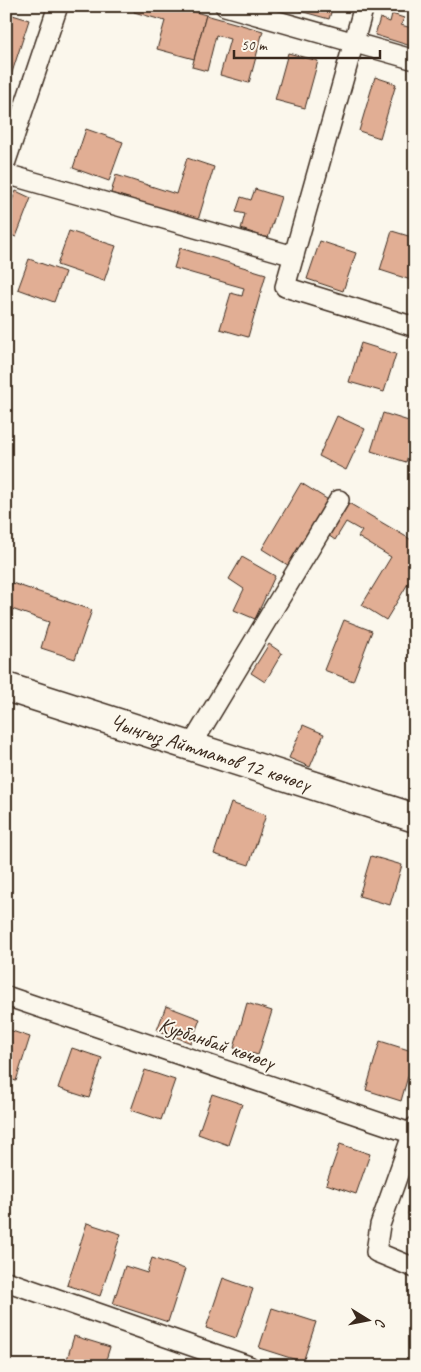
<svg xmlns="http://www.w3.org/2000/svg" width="421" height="1372" font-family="Caveat,sans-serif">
<rect width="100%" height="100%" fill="#fbf7ec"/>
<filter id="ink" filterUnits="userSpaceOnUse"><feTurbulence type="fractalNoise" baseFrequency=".02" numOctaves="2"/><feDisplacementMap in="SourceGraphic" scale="10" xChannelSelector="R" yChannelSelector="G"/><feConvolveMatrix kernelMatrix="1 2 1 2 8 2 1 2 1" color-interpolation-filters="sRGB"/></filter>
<g filter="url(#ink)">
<g fill="#e1ae94" stroke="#3b2a1e">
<path d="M 135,6 L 175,6 L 206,15 L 194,59 L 157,49 L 165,21 L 134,12 Z"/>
<path d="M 302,6 L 333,6 L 329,19 L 300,11 Z"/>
<path d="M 6,13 L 29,20 L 6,91 Z"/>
<path d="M 392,14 L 404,18 L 401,25 L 415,29 L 411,46 L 375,35 L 380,18 L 390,22 Z"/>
<path d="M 206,15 L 263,31 L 249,83 L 220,75 L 230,39 L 216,35 L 207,71 L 192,67 Z"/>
<path d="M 288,53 L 318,61 L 305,108 L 275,100 Z"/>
<path d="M 375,77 L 396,84 L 380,138 L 359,131 Z"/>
<path d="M 86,129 L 123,142 L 109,181 L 73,168 Z"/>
<path d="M 187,158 L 214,167 L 198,220 L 111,193 L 116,175 L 176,194 Z"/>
<path d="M 255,189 L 281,197 L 268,238 L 241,229 L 245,214 L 236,212 L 241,197 L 251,200 Z"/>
<path d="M 16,191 L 31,198 L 16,237 L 6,233 L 6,214 Z"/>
<path d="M 69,231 L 116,246 L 104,281 L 57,265 Z"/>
<path d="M 392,231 L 415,238 L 414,281 L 380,270 Z"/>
<path d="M 320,241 L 356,253 L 343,291 L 307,279 Z"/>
<path d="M 180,248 L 266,274 L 248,337 L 220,329 L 231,293 L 242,296 L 244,288 L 174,268 Z"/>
<path d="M 29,259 L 65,272 L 54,302 L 18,289 Z"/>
<path d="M 361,343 L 396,354 L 384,392 L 349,382 Z"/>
<path d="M 383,413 L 415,423 L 415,434 L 406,462 L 371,451 Z"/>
<path d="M 337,416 L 365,429 L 346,470 L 319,456 Z"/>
<path d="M 301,483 L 330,501 L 291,567 L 262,549 Z"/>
<path d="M 347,502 L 415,542 L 415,572 L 386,620 L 362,605 L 391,557 L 358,537 L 362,531 L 346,522 L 335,540 L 328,535 Z"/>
<path d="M 242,557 L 275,576 L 255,619 L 234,610 L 244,589 L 229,579 Z"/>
<path d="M 12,583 L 92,610 L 75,659 L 41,648 L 49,622 L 6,607 Z"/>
<path d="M 344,620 L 372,631 L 353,681 L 324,670 Z"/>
<path d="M 269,644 L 282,653 L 265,682 L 251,673 Z"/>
<path d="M 303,725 L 324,734 L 310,767 L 289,758 Z"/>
<path d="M 231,803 L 266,815 L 249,865 L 214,854 Z"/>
<path d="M 371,856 L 402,865 L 390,905 L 359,896 Z"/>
<path d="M 247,1003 L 272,1011 L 258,1055 L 234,1048 Z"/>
<path d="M 166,1006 L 200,1019 L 191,1043 L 157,1030 Z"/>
<path d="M 6,1029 L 30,1037 L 16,1081 L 6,1078 Z"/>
<path d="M 380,1041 L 415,1052 L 401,1101 L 366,1090 Z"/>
<path d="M 72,1048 L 102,1058 L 89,1098 L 58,1088 Z"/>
<path d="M 145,1070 L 175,1080 L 161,1120 L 131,1110 Z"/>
<path d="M 212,1094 L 242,1104 L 228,1145 L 198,1134 Z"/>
<path d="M 340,1144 L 370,1154 L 356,1194 L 326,1184 Z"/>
<path d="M 415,1189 L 415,1216 L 408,1214 Z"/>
<path d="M 87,1223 L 121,1234 L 100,1296 L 67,1285 Z"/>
<path d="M 152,1258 L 185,1269 L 168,1322 L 113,1304 L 125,1266 L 147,1273 Z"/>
<path d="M 223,1278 L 253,1289 L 236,1338 L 206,1328 Z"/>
<path d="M 272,1308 L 316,1322 L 303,1362 L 259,1348 Z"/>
<path d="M 74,1336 L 110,1347 L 104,1366 L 65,1366 Z"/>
<path d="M 146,1358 L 171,1366 L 144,1366 Z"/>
</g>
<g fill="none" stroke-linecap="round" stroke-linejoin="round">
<g stroke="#3b2a1e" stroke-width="22">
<g id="street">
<path d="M 225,6 L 415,60"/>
<path d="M 364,6 L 285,287 L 415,327"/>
<path d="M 6,161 L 58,6"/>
<path d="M 6,174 L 294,256"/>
<path d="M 191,746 L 339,500"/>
<path d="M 6,996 L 413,1134"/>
<path d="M 415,1127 L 380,1225 L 376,1252 L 415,1268"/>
<path d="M 6,1281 L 249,1366"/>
</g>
</g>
<g stroke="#3b2a1e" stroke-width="31">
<g id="secondary">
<path id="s1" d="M 6,687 L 415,818"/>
</g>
</g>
<use href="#street" stroke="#fbf7ec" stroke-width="19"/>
<use href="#secondary" stroke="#fbf7ec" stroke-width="28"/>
</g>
</g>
<g text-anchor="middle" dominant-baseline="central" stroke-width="4" stroke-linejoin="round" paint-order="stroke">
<g font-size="21" fill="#3b2a1e" stroke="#fbf7ec">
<text stroke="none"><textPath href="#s1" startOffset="215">Чыңгыз Айтматов 12 көчөсү</textPath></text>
<text transform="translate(217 1043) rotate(19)">Курбанбай көчөсү</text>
</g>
</g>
<rect width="421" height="1372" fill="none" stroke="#fbf7ec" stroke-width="25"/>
<rect x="12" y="12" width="396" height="1347" fill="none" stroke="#3b2a1e" stroke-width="2" filter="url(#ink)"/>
<g transform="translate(368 1320) rotate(100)" stroke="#fbf7ec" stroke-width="4" paint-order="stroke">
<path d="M0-4L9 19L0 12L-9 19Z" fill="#3b2a1e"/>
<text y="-8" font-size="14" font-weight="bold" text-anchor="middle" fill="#3b2a1e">С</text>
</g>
<path d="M234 50v8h146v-8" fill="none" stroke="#3b2a1e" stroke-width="2.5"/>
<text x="241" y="50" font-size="15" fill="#3b2a1e" stroke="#fbf7ec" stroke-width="4" paint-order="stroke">50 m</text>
</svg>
